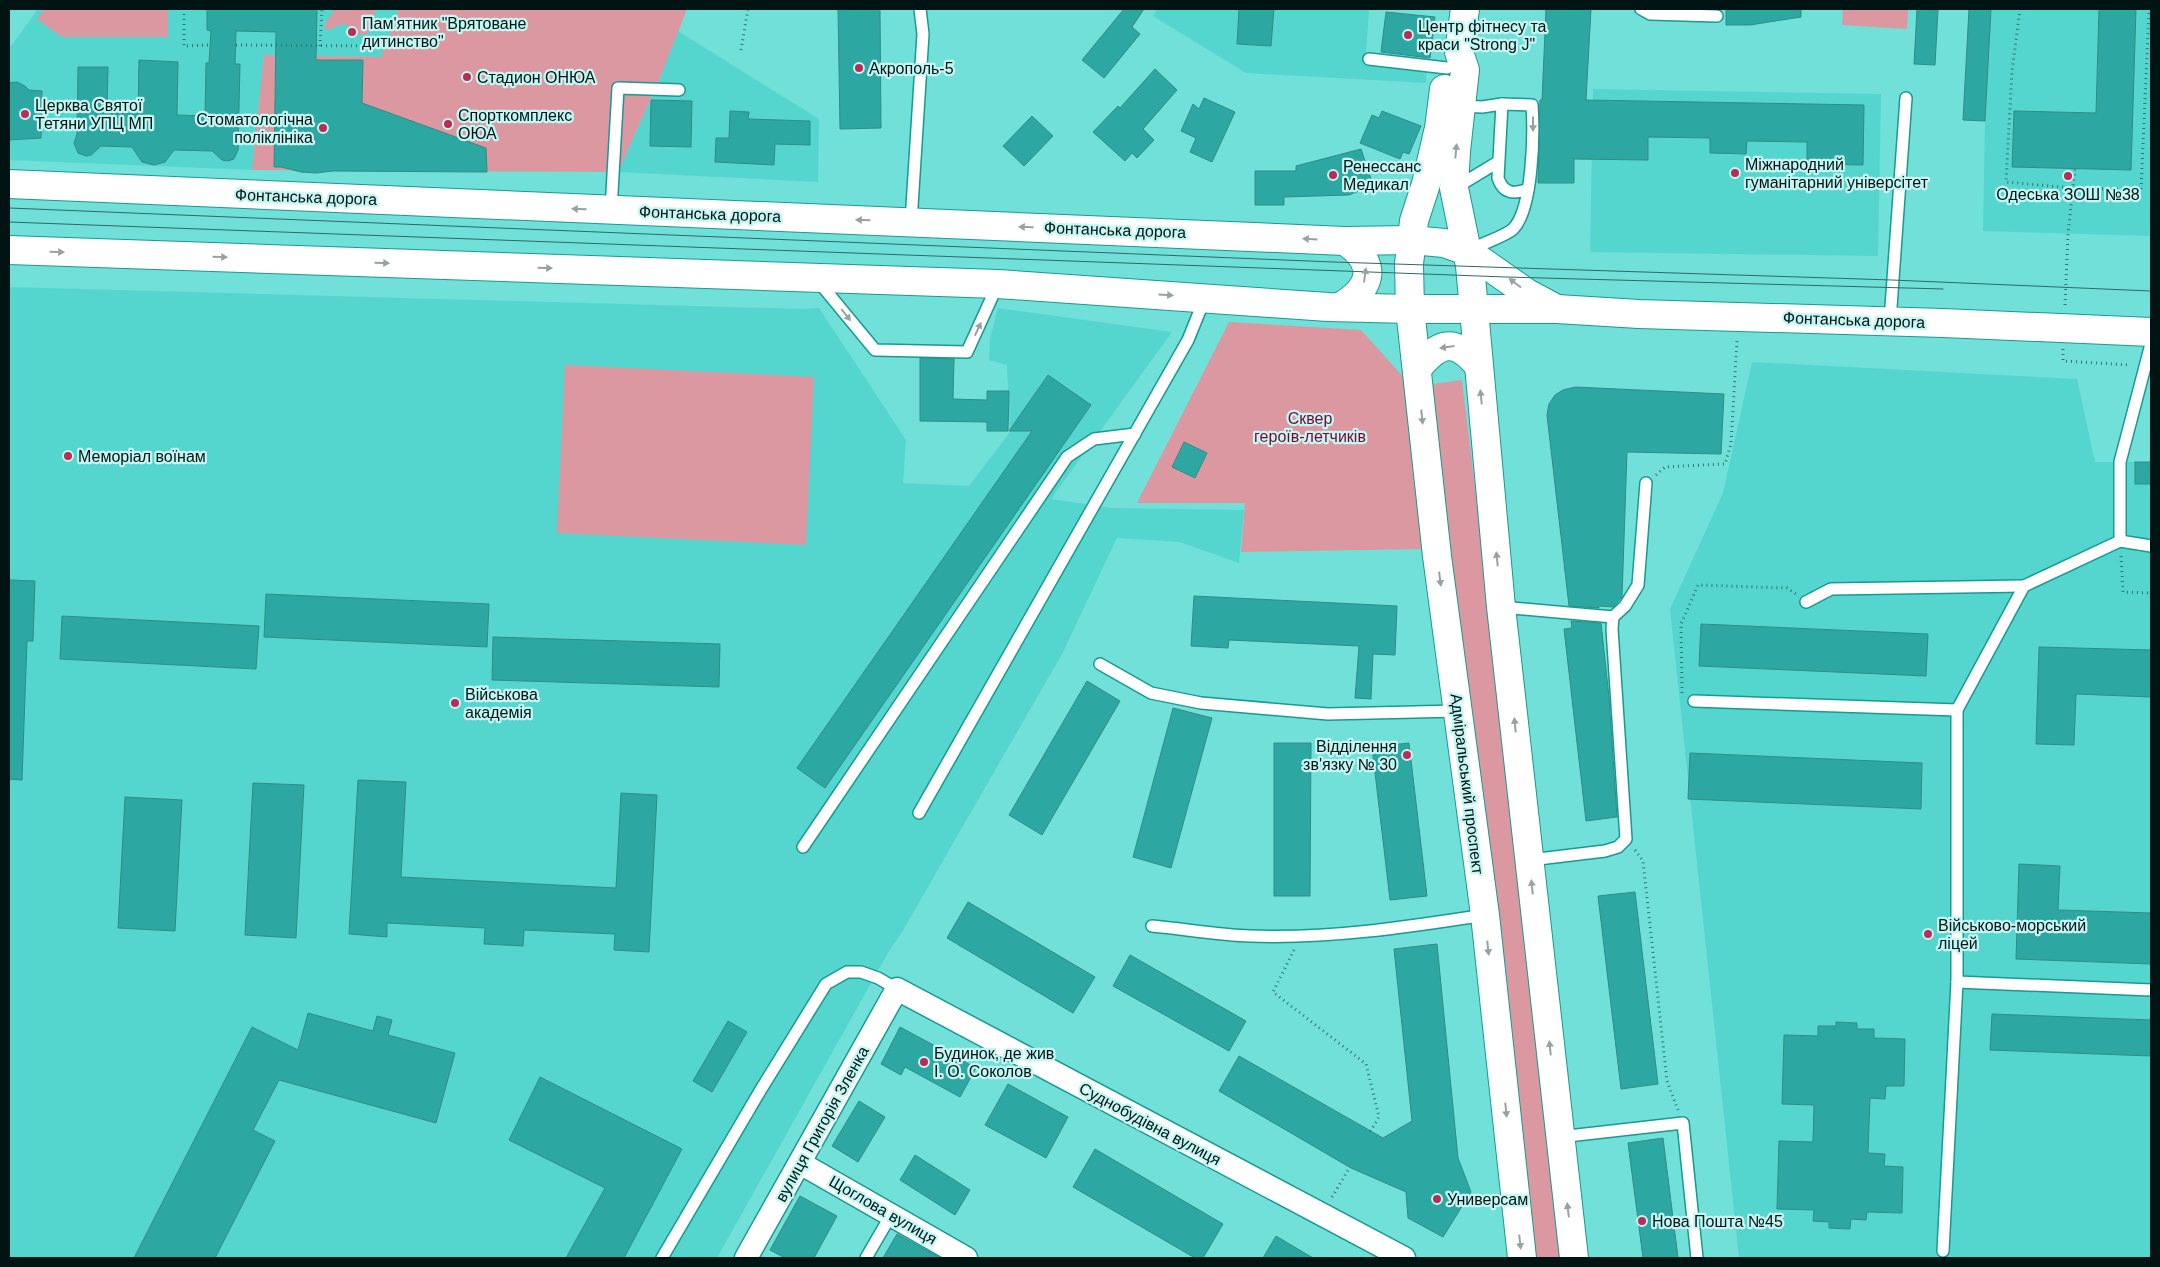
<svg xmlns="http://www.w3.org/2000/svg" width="2160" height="1267" font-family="Helvetica,sans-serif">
<rect width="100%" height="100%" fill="#70e0d9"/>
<g fill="#54d6cf">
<path d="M 38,9 L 399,9 L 382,57 L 264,55 L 252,170 L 9,160 L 9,49 Z"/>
<path d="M 1157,9 L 1369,9 L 1366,55 L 1427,60 L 1426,83 L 1246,73 L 1153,16 Z"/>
<path d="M 1991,9 L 2151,9 L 2151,236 L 1983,231 L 1985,121 Z"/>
<path d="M 678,31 L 819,119 L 818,182 L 618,172 L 660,78 Z"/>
<path d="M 1593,89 L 1881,94 L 1878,256 L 1590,252 Z"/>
<path d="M 9,287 L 803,309 L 819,308 L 906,440 L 903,483 L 969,486 L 1010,432 L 1007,365 L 989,360 L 990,338 L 998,308 L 1172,332 L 1051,499 L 1112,508 L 1244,510 L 1239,563 L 1180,542 L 1117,538 L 1062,654 L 902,932 L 889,951 L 717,1258 L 9,1258 Z"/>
<path d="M 1752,362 L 2077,379 L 2095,462 L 2151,462 L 2151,1258 L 1739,1258 L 1670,609 L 1723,493 Z"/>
</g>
<g fill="#db98a1">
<path d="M 44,9 L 168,9 L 168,37 L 62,37 L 37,19 Z"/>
<path d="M 335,9 L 376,9 L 367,35 L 356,34 L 355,29 L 342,24 L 328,30 L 325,29 L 325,24 Z"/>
<path d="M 399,9 L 687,9 L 660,78 L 618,172 L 252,170 L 264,55 L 381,57 Z"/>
<path d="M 1843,9 L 1908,9 L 1907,29 L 1842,25 Z"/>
<path d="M 1229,322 L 1361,330 L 1407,381 L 1423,549 L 1241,552 L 1245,503 L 1137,503 Z"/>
<path d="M 565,365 L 814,377 L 806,545 L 557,533 Z"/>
<path d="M 1462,380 L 1568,1258 L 1532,1258 L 1426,385 Z"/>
</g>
<g fill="#2da7a1" stroke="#338b86">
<path d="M 207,9 L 317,9 L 316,60 L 363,60 L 362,103 L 486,148 L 487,172 L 333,171 L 316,173 L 301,172 L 281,167 L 274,167 L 276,32 L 236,31 L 235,64 L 240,64 L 238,150 L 234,159 L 228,161 L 222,160 L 212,151 L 174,150 L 165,162 L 154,165 L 142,162 L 132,147 L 101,146 L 91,155 L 86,156 L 78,153 L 74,143 L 77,134 L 78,67 L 108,67 L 107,113 L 138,114 L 139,60 L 178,62 L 177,115 L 205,116 L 206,63 L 209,63 L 211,31 L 207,30 Z"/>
<path d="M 838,9 L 880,9 L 881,128 L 840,129 Z"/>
<path d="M 1124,9 L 1144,9 L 1132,27 L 1140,34 L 1104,78 L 1082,60 Z"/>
<path d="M 1239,9 L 1274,9 L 1271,46 L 1237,44 Z"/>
<path d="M 1546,9 L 1591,9 L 1586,100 L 1864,105 L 1863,165 L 1807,164 L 1807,142 L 1747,141 L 1746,154 L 1710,153 L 1710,138 L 1648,137 L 1648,160 L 1574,159 L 1574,183 L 1538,183 L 1540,100 L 1542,100 Z"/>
<path d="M 1726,9 L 1801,9 L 1801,17 L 1750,25 L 1726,25 Z"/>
<path d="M 1917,9 L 1938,10 L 1935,65 L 1914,64 Z"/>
<path d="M 1969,9 L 1991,9 L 1985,121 L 1963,120 Z"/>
<path d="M 2099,9 L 2136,9 L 2131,170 L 2012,167 L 2014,111 L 2096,113 Z"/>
<path d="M 1386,12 L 1435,17 L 1430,58 L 1381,52 Z"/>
<path d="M 1155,69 L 1177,90 L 1143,129 L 1154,140 L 1137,158 L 1132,153 L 1125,161 L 1093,132 L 1118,106 L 1120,108 Z"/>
<path d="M 17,82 L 25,86 L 29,90 L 42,91 L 41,138 L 9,140 L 9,83 Z"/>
<path d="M 1204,98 L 1235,112 L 1212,162 L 1190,152 L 1196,138 L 1181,131 L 1193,104 L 1199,109 Z"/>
<path d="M 651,100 L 692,101 L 691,147 L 650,146 Z"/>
<path d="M 730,111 L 749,112 L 748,119 L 810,121 L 810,145 L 775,144 L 774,165 L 715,162 L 716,138 L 729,138 Z"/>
<path d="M 1382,111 L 1421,126 L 1409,154 L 1403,152 L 1400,159 L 1360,143 L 1372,115 L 1379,118 Z"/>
<path d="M 1032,116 L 1053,136 L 1024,166 L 1003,146 Z"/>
<path d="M 1361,149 L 1373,185 L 1349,195 L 1284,197 L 1284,205 L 1255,205 L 1255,171 L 1296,171 L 1296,166 Z"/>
<path d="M 920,358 L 954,359 L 953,399 L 987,400 L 987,391 L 1009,391 L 1008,431 L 987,431 L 987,422 L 920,421 Z"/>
<path d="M 1048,375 L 1091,405 L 825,788 L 797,768 L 1032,431 L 1009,431 Z"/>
<path d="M 1575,387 L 1724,394 L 1721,454 L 1627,452 L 1622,597 L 1613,607 L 1599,606 L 1599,608 L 1569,606 L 1547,415 L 1549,404 L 1555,395 L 1563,390 Z"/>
<path d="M 1184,442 L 1207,453 L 1195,478 L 1172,467 Z"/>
<rect x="2135" y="462" width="16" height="22"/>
<path d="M 9,580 L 35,581 L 33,641 L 27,641 L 22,780 L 9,779 Z"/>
<path d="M 266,594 L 489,604 L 487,647 L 264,637 Z"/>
<path d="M 1194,596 L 1397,606 L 1395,655 L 1373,654 L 1371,699 L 1355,698 L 1359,646 L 1229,640 L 1228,648 L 1191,646 Z"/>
<path d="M 62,616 L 259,626 L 256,669 L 60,659 Z"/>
<path d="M 1571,621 L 1601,623 L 1609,697 L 1617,817 L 1586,821 L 1564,629 L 1572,628 Z"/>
<path d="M 1701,624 L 1928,634 L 1926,676 L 1699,666 Z"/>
<path d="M 493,637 L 720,644 L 719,687 L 492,680 Z"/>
<path d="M 2039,647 L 2151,650 L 2151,697 L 2076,694 L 2074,745 L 2036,744 Z"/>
<path d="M 1087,681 L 1120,701 L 1042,835 L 1009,815 Z"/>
<path d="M 1173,708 L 1212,718 L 1171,868 L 1133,857 Z"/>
<path d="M 1274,743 L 1311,743 L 1310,896 L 1274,896 Z"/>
<path d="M 1409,743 L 1427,896 L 1390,900 L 1372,747 Z"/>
<path d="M 1690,753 L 1922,763 L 1921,809 L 1688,799 Z"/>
<path d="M 358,780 L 406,782 L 401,877 L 616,888 L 621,793 L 657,795 L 649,952 L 614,950 L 615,934 L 524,930 L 523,946 L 484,944 L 485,928 L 387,923 L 387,937 L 349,934 Z"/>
<path d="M 253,783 L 304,785 L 296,938 L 245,935 Z"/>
<path d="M 125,797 L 182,800 L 175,931 L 118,928 Z"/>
<path d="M 2019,864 L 2060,866 L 2058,910 L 2151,913 L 2151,964 L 2016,959 Z"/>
<path d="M 1635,892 L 1658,1084 L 1621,1089 L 1598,896 Z"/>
<path d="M 968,902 L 1095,977 L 1073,1013 L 947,938 Z"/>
<path d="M 1437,944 L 1458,1158 L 1471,1192 L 1443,1237 L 1408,1218 L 1406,1192 L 1351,1168 L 1219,1091 L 1239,1056 L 1383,1138 L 1412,1121 L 1394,949 Z"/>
<path d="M 1130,955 L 1246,1021 L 1229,1051 L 1113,986 Z"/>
<path d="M 308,1013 L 373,1031 L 377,1016 L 392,1020 L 388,1035 L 455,1053 L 436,1123 L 279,1080 L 253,1130 L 275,1141 L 215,1258 L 134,1258 L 252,1027 L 298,1050 Z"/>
<path d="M 1992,1014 L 2151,1020 L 2151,1056 L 1990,1050 Z"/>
<path d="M 728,1021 L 747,1032 L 712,1092 L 693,1081 Z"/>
<path d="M 1836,1022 L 1857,1023 L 1857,1029 L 1874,1029 L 1874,1038 L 1905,1039 L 1904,1086 L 1886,1086 L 1885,1099 L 1870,1098 L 1868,1153 L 1885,1154 L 1884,1166 L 1903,1167 L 1902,1213 L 1867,1212 L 1866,1220 L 1851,1219 L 1850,1229 L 1829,1228 L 1829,1222 L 1813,1221 L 1814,1210 L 1777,1209 L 1779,1141 L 1813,1142 L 1814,1105 L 1782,1104 L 1784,1035 L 1818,1036 L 1818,1026 L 1836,1026 Z"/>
<path d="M 900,1027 L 976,1068 L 960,1097 L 905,1067 L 901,1075 L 881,1064 Z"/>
<path d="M 540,1077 L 682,1149 L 624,1258 L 566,1258 L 605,1188 L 509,1140 Z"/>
<path d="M 1008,1084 L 1068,1117 L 1046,1158 L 985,1125 Z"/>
<path d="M 859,1101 L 885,1117 L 858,1162 L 832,1146 Z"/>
<path d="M 1663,1138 L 1678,1258 L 1643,1258 L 1628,1143 Z"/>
<path d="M 1095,1149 L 1223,1224 L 1203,1258 L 1195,1258 L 1073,1187 Z"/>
<path d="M 915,1155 L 970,1190 L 955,1215 L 900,1180 Z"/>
<path d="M 800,1196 L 837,1216 L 814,1258 L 785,1258 L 770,1250 Z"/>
<path d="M 897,1234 L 940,1258 L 883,1258 Z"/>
<path d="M 1276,1236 L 1313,1258 L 1263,1258 Z"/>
</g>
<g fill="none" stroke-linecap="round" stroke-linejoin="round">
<g stroke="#179a94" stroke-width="14">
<g id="lane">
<path d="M 1641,9 L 1650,14 L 1717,16"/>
<path d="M 1369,59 L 1447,68"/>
<path d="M 1502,104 L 1498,178 C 1503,193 1513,195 1528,189"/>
<path d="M 1461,106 L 1482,107 L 1502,104 L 1532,105 C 1534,133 1533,209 1513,229 C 1507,235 1478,246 1468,250"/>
<path d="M 1455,188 L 1498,162"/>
<path d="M 611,210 L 618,88 L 679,90"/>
<path d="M 911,222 L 923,34 L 920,9"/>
<path d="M 818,281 L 875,350 L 967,352 L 998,284"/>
<path d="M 1890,321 L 1906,98"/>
<path d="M 2120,541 L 2151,546"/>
<path d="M 1806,602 L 1831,589 L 2024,586"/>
<path d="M 1501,607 L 1613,617"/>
<path d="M 1100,664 L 1151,693 L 1201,703 L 1328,714 L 1458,711"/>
<path d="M 1694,701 L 1957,710"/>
<path d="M 919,813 L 1188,340 L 1205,298"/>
<path d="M 803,847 L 1067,457 L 1094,439 L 1135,434"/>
<path d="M 1530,860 L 1605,851 L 1618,847 L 1626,839 L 1612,629 L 1613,617 L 1625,606 L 1638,585 L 1646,483"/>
<path d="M 1152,926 C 1185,929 1218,935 1251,936 C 1328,939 1408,927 1485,915"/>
<path d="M 1957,982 L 2151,990"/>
<path d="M 1559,1137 L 1683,1123 L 1697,1258"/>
<path d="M 1943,1251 L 1957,982 L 1957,710 L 2024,586 L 2120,541 L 2120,462 L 2151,344"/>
<path d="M 662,1258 L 760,1091 L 826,984 L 847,972 L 861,972 L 878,978 L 897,989"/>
<path d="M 866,1258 L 891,1215"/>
</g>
</g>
<g stroke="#179a94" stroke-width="25">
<g id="street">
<path d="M 800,1163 L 966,1258"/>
<path d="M 746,1258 L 897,989 L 1404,1258"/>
</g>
</g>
<g stroke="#179a94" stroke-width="30">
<g id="secondary">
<path d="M 1465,9 L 1459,52 L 1465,70 L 1456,151 L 1454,188 L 1470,266 L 1501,607 L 1574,1258"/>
<path d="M 1444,89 L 1439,128 L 1426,184 L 1414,221 L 1409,264 L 1410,309 L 1437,556 L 1485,915 L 1522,1258"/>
<path d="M 9,184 L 1345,241 L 1412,240 L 1444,243 L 1467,251 L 1527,293 L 1555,308"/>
<path d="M 9,250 L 998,284 L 1328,307 L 1410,309 L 1557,309 L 1639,314 L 1943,323 L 2151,332"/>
<path d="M 1340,307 C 1373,287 1378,264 1345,241"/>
<path d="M 1417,369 C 1439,342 1454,337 1478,365"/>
</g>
</g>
<g stroke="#357571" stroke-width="3" stroke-dasharray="1 4" stroke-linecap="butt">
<path d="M 184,9 L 184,46 L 210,45"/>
<path d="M 2020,9 L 2012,71 L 2006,182 L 2073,188 L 2141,190 L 2149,9"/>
<path d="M 236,45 L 379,46"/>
<path d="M 320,46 L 322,9"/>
<path d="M 741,50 L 748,9"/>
<path d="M 2065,305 L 2068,234 L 2075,169"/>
<path d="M 2063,349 L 2063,361 L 2130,365"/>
<path d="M 1656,475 L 1665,467 L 1725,464 L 1731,444 L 1737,340"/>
<path d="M 2121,556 L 2123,592 L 2151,593"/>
<path d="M 1682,693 L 1681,624 L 1698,585 L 1787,588 L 1796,594"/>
<path d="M 1635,850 L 1643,861 L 1667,1081 L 1678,1110"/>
<path d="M 1294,950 L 1273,992 L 1366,1064 L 1379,1117 L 1370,1132"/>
<path d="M 1332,1197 L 1350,1167"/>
</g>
<use href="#lane" stroke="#fff" stroke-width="11"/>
<use href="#street" stroke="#fff" stroke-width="22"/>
<use href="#secondary" stroke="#fff" stroke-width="28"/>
<g stroke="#2f6966" stroke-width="1">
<path d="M 9,208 L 1333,262 L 1892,280 L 2151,291"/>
<path d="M 9,222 L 1506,277 L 1943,289"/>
</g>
</g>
<defs><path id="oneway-solid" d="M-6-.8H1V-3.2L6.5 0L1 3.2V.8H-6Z" transform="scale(1.25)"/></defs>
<g fill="#99a1a1">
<use href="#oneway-solid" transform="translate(1533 124) rotate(90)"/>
<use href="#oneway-solid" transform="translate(1456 151) rotate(-85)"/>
<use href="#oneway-solid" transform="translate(579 209) rotate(-178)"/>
<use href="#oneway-solid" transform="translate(863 220) rotate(-178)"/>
<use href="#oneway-solid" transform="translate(1026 227) rotate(-178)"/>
<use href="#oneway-solid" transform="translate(1310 239) rotate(-177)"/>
<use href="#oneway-solid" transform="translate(57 252) rotate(2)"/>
<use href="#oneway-solid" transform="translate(220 257) rotate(2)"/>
<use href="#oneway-solid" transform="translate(382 263) rotate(2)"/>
<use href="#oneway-solid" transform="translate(545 268) rotate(2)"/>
<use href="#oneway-solid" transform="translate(1365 275) rotate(-82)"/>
<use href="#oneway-solid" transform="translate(1515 283) rotate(-143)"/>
<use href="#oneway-solid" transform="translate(1166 295) rotate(4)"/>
<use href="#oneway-solid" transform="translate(846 315) rotate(51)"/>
<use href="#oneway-solid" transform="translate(978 329) rotate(-65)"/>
<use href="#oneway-solid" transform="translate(1447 347) rotate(172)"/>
<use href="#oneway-solid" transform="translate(1481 397) rotate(-96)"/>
<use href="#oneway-solid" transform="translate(1422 417) rotate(84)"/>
<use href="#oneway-solid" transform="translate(1497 559) rotate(-96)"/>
<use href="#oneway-solid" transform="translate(1440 579) rotate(83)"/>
<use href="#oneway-solid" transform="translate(1515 725) rotate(-96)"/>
<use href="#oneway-solid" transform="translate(1532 887) rotate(-96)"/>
<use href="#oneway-solid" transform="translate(1488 948) rotate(84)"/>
<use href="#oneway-solid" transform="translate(1550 1048) rotate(-96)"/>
<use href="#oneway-solid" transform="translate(1506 1110) rotate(84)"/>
<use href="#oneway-solid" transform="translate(1568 1210) rotate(-97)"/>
<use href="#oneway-solid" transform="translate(1520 1242) rotate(84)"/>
</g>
<g fill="#bb2b53" stroke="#c4f7f3" stroke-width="2">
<circle cx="352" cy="32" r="5"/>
<circle cx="1408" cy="35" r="5"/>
<circle cx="859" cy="68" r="5"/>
<circle cx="467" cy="77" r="5"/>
<circle cx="25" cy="114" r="5"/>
<circle cx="448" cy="124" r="5"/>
<circle cx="323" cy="128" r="5"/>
<circle cx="1735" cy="173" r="5"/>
<circle cx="1333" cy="175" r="5"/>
<circle cx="2068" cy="176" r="5"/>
<circle cx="68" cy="456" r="5"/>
<circle cx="455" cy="703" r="5"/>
<circle cx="1407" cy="755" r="5"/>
<circle cx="1928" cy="934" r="5"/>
<circle cx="924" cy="1062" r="5"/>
<circle cx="1437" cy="1199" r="5"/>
<circle cx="1642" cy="1221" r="5"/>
</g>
<g text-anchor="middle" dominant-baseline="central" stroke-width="4.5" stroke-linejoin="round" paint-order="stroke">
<g font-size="16" fill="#001413" stroke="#c4f7f3" text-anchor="start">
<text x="362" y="23">Пам'ятник "Врятоване<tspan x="362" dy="18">дитинство"</tspan></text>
<text x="1418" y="26">Центр фітнесу та<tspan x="1418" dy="18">краси "Strong J"</tspan></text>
<text x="869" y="68">Акрополь-5</text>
<text x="477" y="77">Стадион ОНЮА</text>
<text x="35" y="105">Церква Святої<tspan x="35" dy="18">Тетяни УПЦ МП</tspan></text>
<text x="458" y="115">Спорткомплекс<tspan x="458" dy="18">ОЮА</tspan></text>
<text x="313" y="119" text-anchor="end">Стоматологічна<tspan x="313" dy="18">поліклініка</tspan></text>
<text x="1745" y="164">Міжнародний<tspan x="1745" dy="18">гуманітарний універсітет</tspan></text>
<text x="1343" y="166">Ренессанс<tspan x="1343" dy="18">Медикал</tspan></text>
<text x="2068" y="194" text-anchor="middle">Одеська ЗОШ №38</text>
<text x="78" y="456">Меморіал воїнам</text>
<text x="465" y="694">Військова<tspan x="465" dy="18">академія</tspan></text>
<text x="1397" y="746" text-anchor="end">Відділення<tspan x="1397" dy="18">зв'язку № 30</tspan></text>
<text x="1938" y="925">Військово-морський<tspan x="1938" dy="18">ліцей</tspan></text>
<text x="934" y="1053">Будинок, де жив<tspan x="934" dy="18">І. О. Соколов</tspan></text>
<text x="1447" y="1199">Универсам</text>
<text x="1652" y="1221">Нова Пошта №45</text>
</g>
<g font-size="16" fill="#001413" stroke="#c4f7f3">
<text transform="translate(306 197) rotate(2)">Фонтанська дорога</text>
<text transform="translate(710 214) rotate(2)">Фонтанська дорога</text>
<text transform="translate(1115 230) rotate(2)">Фонтанська дорога</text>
<text transform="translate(1854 320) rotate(2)">Фонтанська дорога</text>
<text transform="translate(1467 784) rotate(83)">Адміральський проспект</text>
<text transform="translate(822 1124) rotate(-61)">вулиця Григорія Зленка</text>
<text transform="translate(1150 1124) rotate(28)">Суднобудівна вулиця</text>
<text transform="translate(883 1210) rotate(30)">Щоглова вулиця</text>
</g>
<g font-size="16" fill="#7a072f" stroke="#c4f7f3">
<text x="1310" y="418">Сквер<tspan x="1310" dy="18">героїв-летчиків</tspan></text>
</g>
</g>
<rect width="2160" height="1267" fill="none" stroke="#001413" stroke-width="20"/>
</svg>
